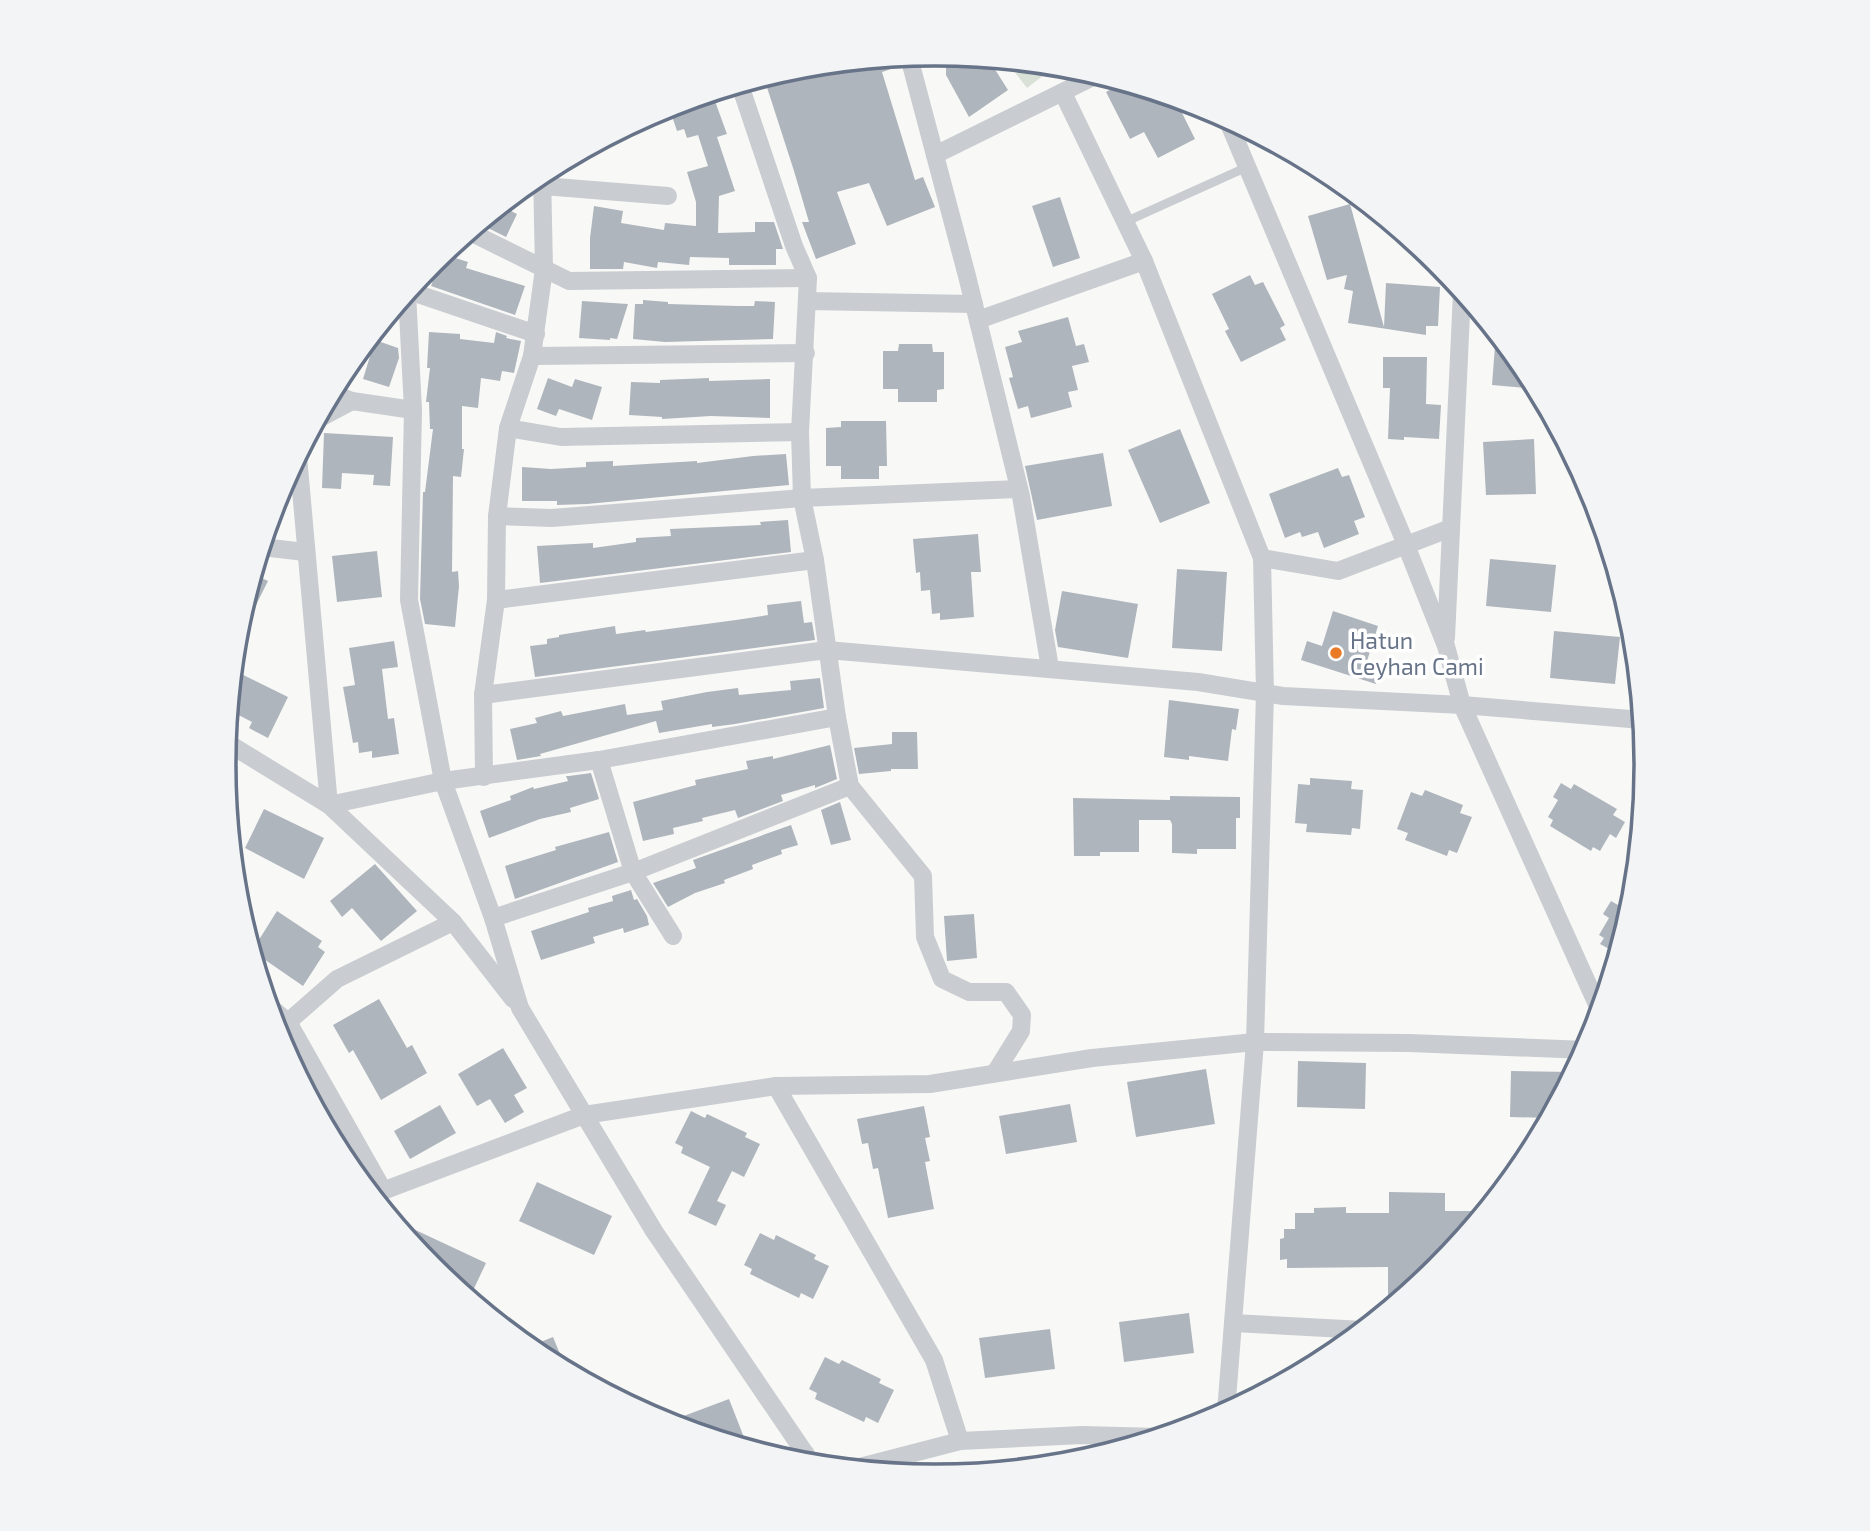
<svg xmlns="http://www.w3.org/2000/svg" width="1870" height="1531" font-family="'Exo 2',sans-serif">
<rect width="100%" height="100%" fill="#f8f9f6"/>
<path fill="#d9e1d7" d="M 1006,61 L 1056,66 L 1027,88 Z"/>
<g fill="#afb5bd">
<path d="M 946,55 L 989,60 L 1008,90 L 969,117 L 946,75 Z"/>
<path d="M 898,58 L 900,66 L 882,72 L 915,180 L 923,177 L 935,207 L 887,226 L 869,183 L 837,192 L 856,244 L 816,259 L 802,222 L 809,222 L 794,171 L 764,78 L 799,68 Z"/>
<path d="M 1123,83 L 1175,99 L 1195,139 L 1158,158 L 1144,132 L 1130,139 L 1106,92 Z"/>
<path d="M 712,93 L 727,134 L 717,137 L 735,191 L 719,196 L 718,233 L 755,232 L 755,222 L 774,222 L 783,249 L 776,249 L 776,265 L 729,265 L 729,258 L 690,257 L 689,265 L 658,262 L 657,268 L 624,262 L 623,269 L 590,269 L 590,238 L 594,206 L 623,211 L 621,223 L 664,230 L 665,223 L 696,226 L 696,202 L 687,172 L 708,166 L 698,135 L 687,138 L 684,129 L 677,131 L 669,107 Z"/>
<path d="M 1060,197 L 1080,258 L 1053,267 L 1032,206 Z"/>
<path d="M 1350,204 L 1384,327 L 1386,283 L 1440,287 L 1438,326 L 1426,326 L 1426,335 L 1348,323 L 1353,291 L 1344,289 L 1347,275 L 1327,280 L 1308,216 Z"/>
<path d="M 501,206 L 517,214 L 506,237 L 482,225 L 485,219 Z"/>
<path d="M 443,254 L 468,262 L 466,268 L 525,286 L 515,315 L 431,286 Z"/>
<path d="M 1250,275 L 1255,285 L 1263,282 L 1285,325 L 1280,328 L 1286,340 L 1241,362 L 1225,331 L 1229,329 L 1212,294 Z"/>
<path d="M 643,300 L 668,302 L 668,304 L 738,306 L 754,306 L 755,301 L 775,302 L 773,339 L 665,342 L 633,339 L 635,304 L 643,304 Z"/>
<path d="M 582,301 L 628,304 L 617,339 L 610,338 L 610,340 L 579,338 Z"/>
<path d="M 1068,317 L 1076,346 L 1084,344 L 1089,362 L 1072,366 L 1078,390 L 1068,392 L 1072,407 L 1031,418 L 1028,406 L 1018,409 L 1009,378 L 1013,377 L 1005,347 L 1022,342 L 1018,331 Z"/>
<path d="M 429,332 L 460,334 L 460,339 L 494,343 L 496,332 L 507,336 L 506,338 L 521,341 L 514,373 L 502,371 L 500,381 L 481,378 L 478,408 L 462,406 L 462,449 L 464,449 L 461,477 L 453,476 L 452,572 L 458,571 L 459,586 L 455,627 L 425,624 L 420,599 L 423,492 L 425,492 L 433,429 L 430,429 L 429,402 L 426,402 L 430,368 L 427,368 Z"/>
<path d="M 1496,333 L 1527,371 L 1536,389 L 1492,385 Z"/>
<path d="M 375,340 L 398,348 L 399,358 L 389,387 L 363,379 Z"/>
<path d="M 899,344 L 932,344 L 933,352 L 944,352 L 944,389 L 937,390 L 937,402 L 898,402 L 898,389 L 883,389 L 883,351 L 898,351 Z"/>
<path d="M 1383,357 L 1427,357 L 1426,404 L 1441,405 L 1439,439 L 1404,437 L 1404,440 L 1388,439 L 1390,388 L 1383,388 Z"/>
<path d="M 548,378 L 572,387 L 575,379 L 602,387 L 592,420 L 559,409 L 556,416 L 537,409 Z"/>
<path d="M 709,378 L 709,381 L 770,379 L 770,418 L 711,416 L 662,419 L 662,417 L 629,415 L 631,382 L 660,383 L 660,380 Z"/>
<path d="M 841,421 L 886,421 L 887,466 L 879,466 L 879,479 L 841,479 L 841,466 L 826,466 L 826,428 L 841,427 Z"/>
<path d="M 1180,429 L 1210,503 L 1160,523 L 1128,450 Z"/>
<path d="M 324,433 L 393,437 L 390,486 L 373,485 L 374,475 L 342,473 L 341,489 L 322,488 Z"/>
<path d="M 1534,439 L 1536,494 L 1486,495 L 1483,442 Z"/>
<path d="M 1103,453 L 1112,506 L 1037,520 L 1025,466 Z"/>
<path d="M 786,454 L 789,485 L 587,504 L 557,505 L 557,501 L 522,501 L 522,467 L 551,469 L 586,467 L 586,462 L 613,461 L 613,466 L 697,461 L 697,463 L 753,456 Z"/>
<path d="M 1338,468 L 1342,477 L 1349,475 L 1365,517 L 1354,521 L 1359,534 L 1324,548 L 1318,532 L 1302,537 L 1300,532 L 1285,538 L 1269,494 Z"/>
<path d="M 788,520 L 791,552 L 540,583 L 537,546 L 593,543 L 593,548 L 636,542 L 636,538 L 671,536 L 670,529 L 761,525 L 760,522 Z"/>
<path d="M 978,534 L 981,572 L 971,572 L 974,617 L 940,620 L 940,613 L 932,614 L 930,590 L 921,591 L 920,572 L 916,573 L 913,539 Z"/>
<path d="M 377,551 L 382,597 L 337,602 L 332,556 Z"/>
<path d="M 1490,559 L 1556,565 L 1551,612 L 1486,606 Z"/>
<path d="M 1177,569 L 1227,572 L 1222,651 L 1172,648 Z"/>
<path d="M 253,574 L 268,581 L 247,623 L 239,620 Z"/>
<path d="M 1062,591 L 1138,604 L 1128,658 L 1058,647 L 1055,630 Z"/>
<path d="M 801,601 L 804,623 L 812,622 L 815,640 L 535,677 L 530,646 L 547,644 L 547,639 L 559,637 L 559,635 L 615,626 L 616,634 L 645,630 L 646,632 L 736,620 L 768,615 L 767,605 Z"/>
<path d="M 1333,611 L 1378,626 L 1367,661 L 1382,666 L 1376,684 L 1301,660 L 1307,641 L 1322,646 Z"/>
<path d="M 1554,631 L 1620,637 L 1615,684 L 1550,678 Z"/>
<path d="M 394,641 L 398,667 L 382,669 L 388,719 L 394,718 L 399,754 L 372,758 L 372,751 L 359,753 L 358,742 L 353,743 L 343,687 L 355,685 L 349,648 Z"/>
<path d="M 233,670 L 288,697 L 268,738 L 249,728 L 252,722 L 229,710 Z"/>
<path d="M 820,678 L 824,708 L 735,724 L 712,727 L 712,724 L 659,733 L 656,721 L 540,754 L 541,756 L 517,760 L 510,729 L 537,723 L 535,718 L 561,711 L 563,716 L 625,704 L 627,715 L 663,710 L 661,701 L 707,692 L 738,688 L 739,695 L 791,690 L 790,681 Z"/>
<path d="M 1169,700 L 1239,709 L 1236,730 L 1232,729 L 1228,761 L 1189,756 L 1189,760 L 1164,757 Z"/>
<path d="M 892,732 L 917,732 L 918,769 L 891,769 L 891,771 L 859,774 L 854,748 L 892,744 Z"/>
<path d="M 830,745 L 837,779 L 815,788 L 815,785 L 781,795 L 783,801 L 738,818 L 735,810 L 702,818 L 703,821 L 673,828 L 674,834 L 643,841 L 633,802 L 696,785 L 695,780 L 748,769 L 746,761 L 773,756 L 773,759 Z"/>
<path d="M 591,773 L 599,799 L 570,808 L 571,812 L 540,819 L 489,838 L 480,811 L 511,800 L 510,796 L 533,787 L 534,789 L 568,781 L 566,776 L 569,776 Z"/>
<path d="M 1310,778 L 1352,781 L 1351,789 L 1363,790 L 1360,829 L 1352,828 L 1351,835 L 1306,832 L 1307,824 L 1295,823 L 1298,784 L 1310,785 Z"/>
<path d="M 1561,783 L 1571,789 L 1574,784 L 1617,809 L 1613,815 L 1625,822 L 1616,838 L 1610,834 L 1600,851 L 1593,847 L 1591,851 L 1550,826 L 1553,820 L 1548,817 L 1558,800 L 1553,797 Z"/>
<path d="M 1425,790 L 1463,805 L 1460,813 L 1472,817 L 1457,853 L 1449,850 L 1447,856 L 1405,840 L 1408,833 L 1397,829 L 1411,792 L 1422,796 Z"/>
<path d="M 1170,796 L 1240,797 L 1240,818 L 1236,818 L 1236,849 L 1197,849 L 1197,854 L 1172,853 L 1172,824 L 1170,820 L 1139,820 L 1139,852 L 1100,852 L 1100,856 L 1074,856 L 1073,798 L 1170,800 Z"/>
<path d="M 840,802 L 851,840 L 831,845 L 821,810 Z"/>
<path d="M 264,809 L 324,838 L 304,879 L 245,848 Z"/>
<path d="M 791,825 L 798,845 L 781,850 L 782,854 L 752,865 L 753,869 L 724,880 L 725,883 L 695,893 L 668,907 L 653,883 L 696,868 L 693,860 Z"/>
<path d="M 609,832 L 618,862 L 515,899 L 505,866 L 556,850 L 555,847 Z"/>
<path d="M 375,864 L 417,911 L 381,941 L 352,908 L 342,917 L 330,901 Z"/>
<path d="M 631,890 L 634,900 L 637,899 L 647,916 L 649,925 L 624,933 L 623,928 L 593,937 L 595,943 L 541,960 L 531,931 L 589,912 L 588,908 L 613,901 L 612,896 Z"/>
<path d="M 1611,901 L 1630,912 L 1621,943 L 1619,941 L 1613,951 L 1600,944 L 1604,938 L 1599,935 L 1609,918 L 1603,914 Z"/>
<path d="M 277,911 L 322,941 L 318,947 L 325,952 L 303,986 L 252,951 Z"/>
<path d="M 974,914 L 977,958 L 947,961 L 944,916 Z"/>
<path d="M 379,999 L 407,1048 L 412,1045 L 427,1073 L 381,1100 L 353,1050 L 349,1053 L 333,1025 Z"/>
<path d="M 503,1048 L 527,1088 L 514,1095 L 524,1112 L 505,1123 L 490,1099 L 477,1106 L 458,1074 Z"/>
<path d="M 1298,1061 L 1366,1063 L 1365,1109 L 1297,1107 Z"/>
<path d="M 1206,1069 L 1215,1124 L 1136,1137 L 1127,1082 Z"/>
<path d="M 1511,1071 L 1574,1072 L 1549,1118 L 1510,1117 Z"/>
<path d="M 1070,1104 L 1077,1142 L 1006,1154 L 999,1116 Z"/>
<path d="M 440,1105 L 456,1133 L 410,1159 L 394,1131 Z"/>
<path d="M 924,1106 L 930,1137 L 925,1138 L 930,1161 L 925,1162 L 934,1209 L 888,1218 L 878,1168 L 873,1169 L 868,1143 L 862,1144 L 857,1119 Z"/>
<path d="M 691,1111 L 705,1118 L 707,1114 L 747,1133 L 745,1137 L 760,1144 L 744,1177 L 732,1171 L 717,1201 L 726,1205 L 716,1226 L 688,1213 L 710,1167 L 681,1153 L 683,1147 L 675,1143 Z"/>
<path d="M 537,1182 L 612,1216 L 594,1255 L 519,1221 Z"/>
<path d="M 1389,1192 L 1445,1193 L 1445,1211 L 1485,1211 L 1438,1269 L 1435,1271 L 1420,1271 L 1420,1283 L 1388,1309 L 1388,1267 L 1287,1268 L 1287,1259 L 1280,1260 L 1280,1239 L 1284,1238 L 1284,1229 L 1295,1229 L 1295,1213 L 1314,1213 L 1314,1208 L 1346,1207 L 1346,1213 L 1389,1213 Z"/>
<path d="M 392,1219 L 486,1263 L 469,1299 L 432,1268 Z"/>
<path d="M 760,1233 L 774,1240 L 776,1235 L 816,1255 L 814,1259 L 829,1266 L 813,1299 L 801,1293 L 799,1298 L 750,1274 L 752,1269 L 744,1265 Z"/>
<path d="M 1189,1313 L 1194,1353 L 1124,1362 L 1119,1322 Z"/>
<path d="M 1050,1329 L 1055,1369 L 985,1378 L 979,1338 Z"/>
<path d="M 553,1337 L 567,1371 L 540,1357 L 528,1347 Z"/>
<path d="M 825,1357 L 839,1364 L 842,1360 L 881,1379 L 879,1383 L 894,1390 L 878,1423 L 866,1417 L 864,1422 L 815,1399 L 817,1393 L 809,1389 Z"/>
<path d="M 729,1399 L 745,1440 L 733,1444 L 665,1423 Z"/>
</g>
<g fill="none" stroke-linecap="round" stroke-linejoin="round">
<path stroke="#c9ccd0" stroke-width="9" d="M 1125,222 L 1247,167"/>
<g stroke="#c9ccd0" stroke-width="18">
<path d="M 909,57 L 967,276 L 1021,496 L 1050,668"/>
<path d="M 740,85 L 794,246 L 808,278 L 800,432 L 802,498 L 815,560 L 837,717 L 850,786 L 923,876 L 925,937 L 942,979 L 969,992 L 1006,992 L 1022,1015 L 1021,1031 L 995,1073"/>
<path d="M 1063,93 L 1144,261 L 1262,558 L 1265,693 L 1255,1042 L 1226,1412"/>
<path d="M 1227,119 L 1402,535 L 1446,646 L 1462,705 L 1600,1011"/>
<path d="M 935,155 L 1097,75"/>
<path d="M 534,183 L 543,186 L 668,196"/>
<path d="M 470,232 L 569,281 L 808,278"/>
<path d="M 409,291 L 536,334"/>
<path d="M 407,293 L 413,410 L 409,600 L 443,781 L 493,918 L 520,1008 L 654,1231 L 813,1465"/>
<path d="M 808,301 L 974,304"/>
<path d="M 978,320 L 1144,261"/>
<path d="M 532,356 L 806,353"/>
<path d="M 332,393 L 352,401 L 413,410"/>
<path d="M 318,419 L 352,401"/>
<path d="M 508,428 L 561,437 L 800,432"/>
<path d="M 298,456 L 329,805"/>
<path d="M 497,516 L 552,518 L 802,498 L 1019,489"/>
<path d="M 262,547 L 305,552"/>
<path d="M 1262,558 L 1338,571 L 1451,528"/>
<path d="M 496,600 L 815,560"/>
<path d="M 1446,638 L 1462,292"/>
<path d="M 483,695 L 827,650 L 1198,682 L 1283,696 L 1462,705 L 1642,720"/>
<path d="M 226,742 L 329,805 L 453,922 L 513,999"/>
<path d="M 599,760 L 633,872 L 673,936"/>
<path d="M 484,777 L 483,695 L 496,600 L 497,516 L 508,428 L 532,356 L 544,269 L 542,173"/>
<path d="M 329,805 L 443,781 L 599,760 L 837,717"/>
<path d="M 493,918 L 633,872 L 850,786"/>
<path d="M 268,1005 L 288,1022 L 383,1190"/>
<path d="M 288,1022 L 337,979 L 453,922"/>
<path d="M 776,1086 L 934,1360 L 960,1441"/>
<path d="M 372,1195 L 584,1115 L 776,1086 L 930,1084 L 1092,1058 L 1255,1042 L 1409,1043 L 1586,1050"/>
<path d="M 1233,1323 L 1363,1330"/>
<path d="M 784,1459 L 805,1453"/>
<path d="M 852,1469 L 960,1441 L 1082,1435 L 1160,1437"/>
</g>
</g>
<circle fill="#e97b27" stroke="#fff" stroke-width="2.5" cx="1336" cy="653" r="7"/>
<g text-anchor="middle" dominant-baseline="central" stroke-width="7" stroke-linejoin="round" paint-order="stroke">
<g font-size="23" fill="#677388" stroke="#fff" text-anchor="start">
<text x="1350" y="640">Hatun<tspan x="1350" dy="26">Ceyhan Cami</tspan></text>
</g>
</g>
<path d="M0 0H1870V1531H0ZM236 765a699 699 0 1 1 1398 0a699 699 0 1 1-1398 0Z" fill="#f3f4f5" fill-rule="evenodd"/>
<path fill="none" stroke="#677388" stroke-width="3.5" d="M236 765a699 699 0 1 1 1398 0a699 699 0 1 1-1398 0Z"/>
</svg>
